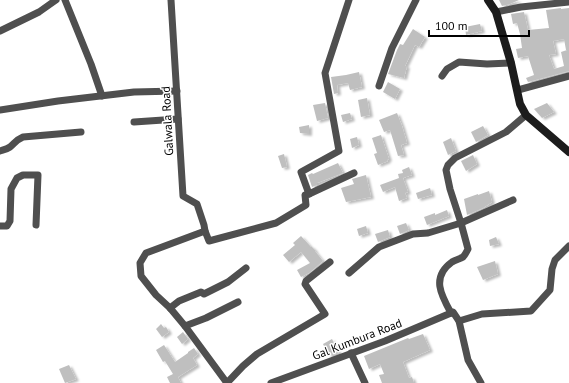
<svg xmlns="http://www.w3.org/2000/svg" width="569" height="383" font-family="'PT Sans',sans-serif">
<defs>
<filter id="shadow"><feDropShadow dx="3" dy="2" stdDeviation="1" flood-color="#0004"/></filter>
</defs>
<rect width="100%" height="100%" fill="#fff"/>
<g fill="#bfbfbf" fill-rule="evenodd" filter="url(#shadow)">
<path d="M 499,0 L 519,0 L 510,4 L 502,6 Z"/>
<path d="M 561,8 L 561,9 L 569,8 L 569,71 L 528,82 L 526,78 L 534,75 L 528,56 L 518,58 L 516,49 L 522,48 L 520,34 L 517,23 L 513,24 L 511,14 L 524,12 L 528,30 L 549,28 L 546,10 ZM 564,39 L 566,50 L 567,50 L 561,52 L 564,66 L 554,69 L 549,55 L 556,54 L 553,41 Z"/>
<path d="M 480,24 L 482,31 L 466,35 L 465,27 Z"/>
<path d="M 413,29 L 425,37 L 419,47 L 415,45 L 405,66 L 407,66 L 404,78 L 388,74 L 397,50 L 400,44 L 403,45 Z"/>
<path d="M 359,72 L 362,87 L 350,90 L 348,83 L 337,85 L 338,93 L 334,94 L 331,77 L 346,75 Z"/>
<path d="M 388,82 L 400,89 L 395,99 L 383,92 Z"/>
<path d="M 367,98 L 370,115 L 361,117 L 358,100 Z"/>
<path d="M 325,103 L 328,118 L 317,121 L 313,105 Z"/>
<path d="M 547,103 L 554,112 L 542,118 L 534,109 Z"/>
<path d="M 350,113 L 352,119 L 343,122 L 341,115 Z"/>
<path d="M 397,113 L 402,126 L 407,143 L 401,145 L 404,155 L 398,156 L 390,130 L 384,132 L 379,120 Z"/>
<path d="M 309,125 L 309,134 L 300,133 L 299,127 Z"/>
<path d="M 483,126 L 488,135 L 476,142 L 471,132 Z"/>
<path d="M 381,135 L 389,159 L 387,160 L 388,161 L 378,165 L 374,154 L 377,153 L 372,138 Z"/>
<path d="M 357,137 L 359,145 L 352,148 L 350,139 Z"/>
<path d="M 451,138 L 456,151 L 448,155 L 443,142 Z"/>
<path d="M 284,154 L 287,167 L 282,168 L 278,156 Z"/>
<path d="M 473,155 L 477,164 L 466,171 L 461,161 Z"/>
<path d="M 338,163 L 343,173 L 317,183 L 317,185 L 312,187 L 308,175 L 312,173 L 313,174 Z"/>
<path d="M 409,167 L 412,175 L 403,178 L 408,192 L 405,193 L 407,198 L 399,201 L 395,187 L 383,192 L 380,185 L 399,178 L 398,174 L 403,173 L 402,170 Z"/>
<path d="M 366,175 L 371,197 L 346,202 L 341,188 L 354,184 L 352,179 Z"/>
<path d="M 430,188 L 432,195 L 418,199 L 416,193 Z"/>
<path d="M 489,191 L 492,202 L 483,208 L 467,215 L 464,199 L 478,194 L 478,195 Z"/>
<path d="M 447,210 L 449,216 L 427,225 L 424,217 L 435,213 L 435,215 Z"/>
<path d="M 406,223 L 409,230 L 400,234 L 397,226 Z"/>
<path d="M 366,226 L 368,233 L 359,236 L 357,229 Z"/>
<path d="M 388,230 L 390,237 L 378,242 L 375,234 Z"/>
<path d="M 301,236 L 311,247 L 311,246 L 315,250 L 315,251 L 323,261 L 309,273 L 301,277 L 297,270 L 310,263 L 301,252 L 289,262 L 283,255 L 295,245 L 293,243 Z"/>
<path d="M 496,237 L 499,244 L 490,246 L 489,240 Z"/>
<path d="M 495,261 L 498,274 L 483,280 L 477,267 Z"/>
<path d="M 161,324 L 164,328 L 166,327 L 169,332 L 162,337 L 156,329 Z"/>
<path d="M 183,332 L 188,339 L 182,344 L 177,337 Z"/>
<path d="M 423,334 L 430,350 L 403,362 L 409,378 L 412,377 L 414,383 L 382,383 L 379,375 L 384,374 L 380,364 L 369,369 L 364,356 L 408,338 L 409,339 Z"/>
<path d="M 332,339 L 339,353 L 329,356 L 323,344 Z"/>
<path d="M 164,345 L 175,362 L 188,353 L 188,352 L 194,348 L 198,354 L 193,358 L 197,365 L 178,377 L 181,383 L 170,383 L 167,377 L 173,374 L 165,361 L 163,362 L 156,350 Z"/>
<path d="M 69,365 L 76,379 L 65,383 L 59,369 Z"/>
</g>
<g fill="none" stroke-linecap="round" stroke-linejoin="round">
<g stroke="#4f4f4f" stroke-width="7">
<path d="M 65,0 L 91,64 L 102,96"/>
<path d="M 171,0 L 183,196 L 197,204 L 204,225 L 205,231 L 209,241 L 276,223 L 306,205 L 305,195 L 309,194 L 301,172 L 339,151 L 325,73 L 349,0"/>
<path d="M 496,12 L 521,7 L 569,2"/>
<path d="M 0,31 L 39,12 L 56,0"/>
<path d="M 442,76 L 447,69 L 459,62 L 487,64 L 511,63"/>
<path d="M 379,86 L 392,48 L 416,0"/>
<path d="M 518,90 L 569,76"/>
<path d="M 0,110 L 58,101 L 134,92 L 177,91"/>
<path d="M 134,122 L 178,119"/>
<path d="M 0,151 C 3,150 7,149 10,147 C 15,143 16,140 23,137 L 81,132"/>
<path d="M 309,194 L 354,173"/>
<path d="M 0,226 L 7,226 L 10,221 L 11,189 L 17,178 L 23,175 L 38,175 L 36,225"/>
<path d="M 205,231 L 146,253 L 140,263 L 141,276 L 156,295 L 170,308 L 185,326 L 227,383"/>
<path d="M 349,273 L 379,247 L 413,234 L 428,233 L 461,223 L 513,200"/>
<path d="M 170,308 L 179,301 L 201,292 L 204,294 L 228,282 L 246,268"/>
<path d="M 459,321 L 482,314 L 531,311 L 550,290 L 552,269 L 555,260 L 569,246"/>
<path d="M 185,326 L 206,318 L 238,302"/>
<path d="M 351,353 L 365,383"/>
<path d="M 227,383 L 243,366 L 257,354 L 325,314 L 305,284 L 306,281 L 330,262"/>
<path d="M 271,383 L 385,341 L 451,313"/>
<path d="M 481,383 L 468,360 L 459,321 L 453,312 L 451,313 C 441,295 431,277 452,262 C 455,260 460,259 463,257 C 465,255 467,251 468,249 L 461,223 L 450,189 L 446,170 L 448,165 L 455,158 L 506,132 L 526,115"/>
</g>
<path stroke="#1c1c1c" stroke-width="8" d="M 488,0 L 496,12 L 511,63 L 520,104 L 526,115 L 569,152"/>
</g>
<g text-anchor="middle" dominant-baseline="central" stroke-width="3" stroke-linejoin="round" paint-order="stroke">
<g font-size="12" fill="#000" stroke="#fff">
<text transform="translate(167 121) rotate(-93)">Galwala Road</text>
<text transform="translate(357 339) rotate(-21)">Gal Kumbura Road</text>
</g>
</g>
<path d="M429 30v6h100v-6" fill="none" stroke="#000000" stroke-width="2"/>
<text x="435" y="30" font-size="12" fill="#000000" stroke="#ffffff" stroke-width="3" paint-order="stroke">100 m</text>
</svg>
